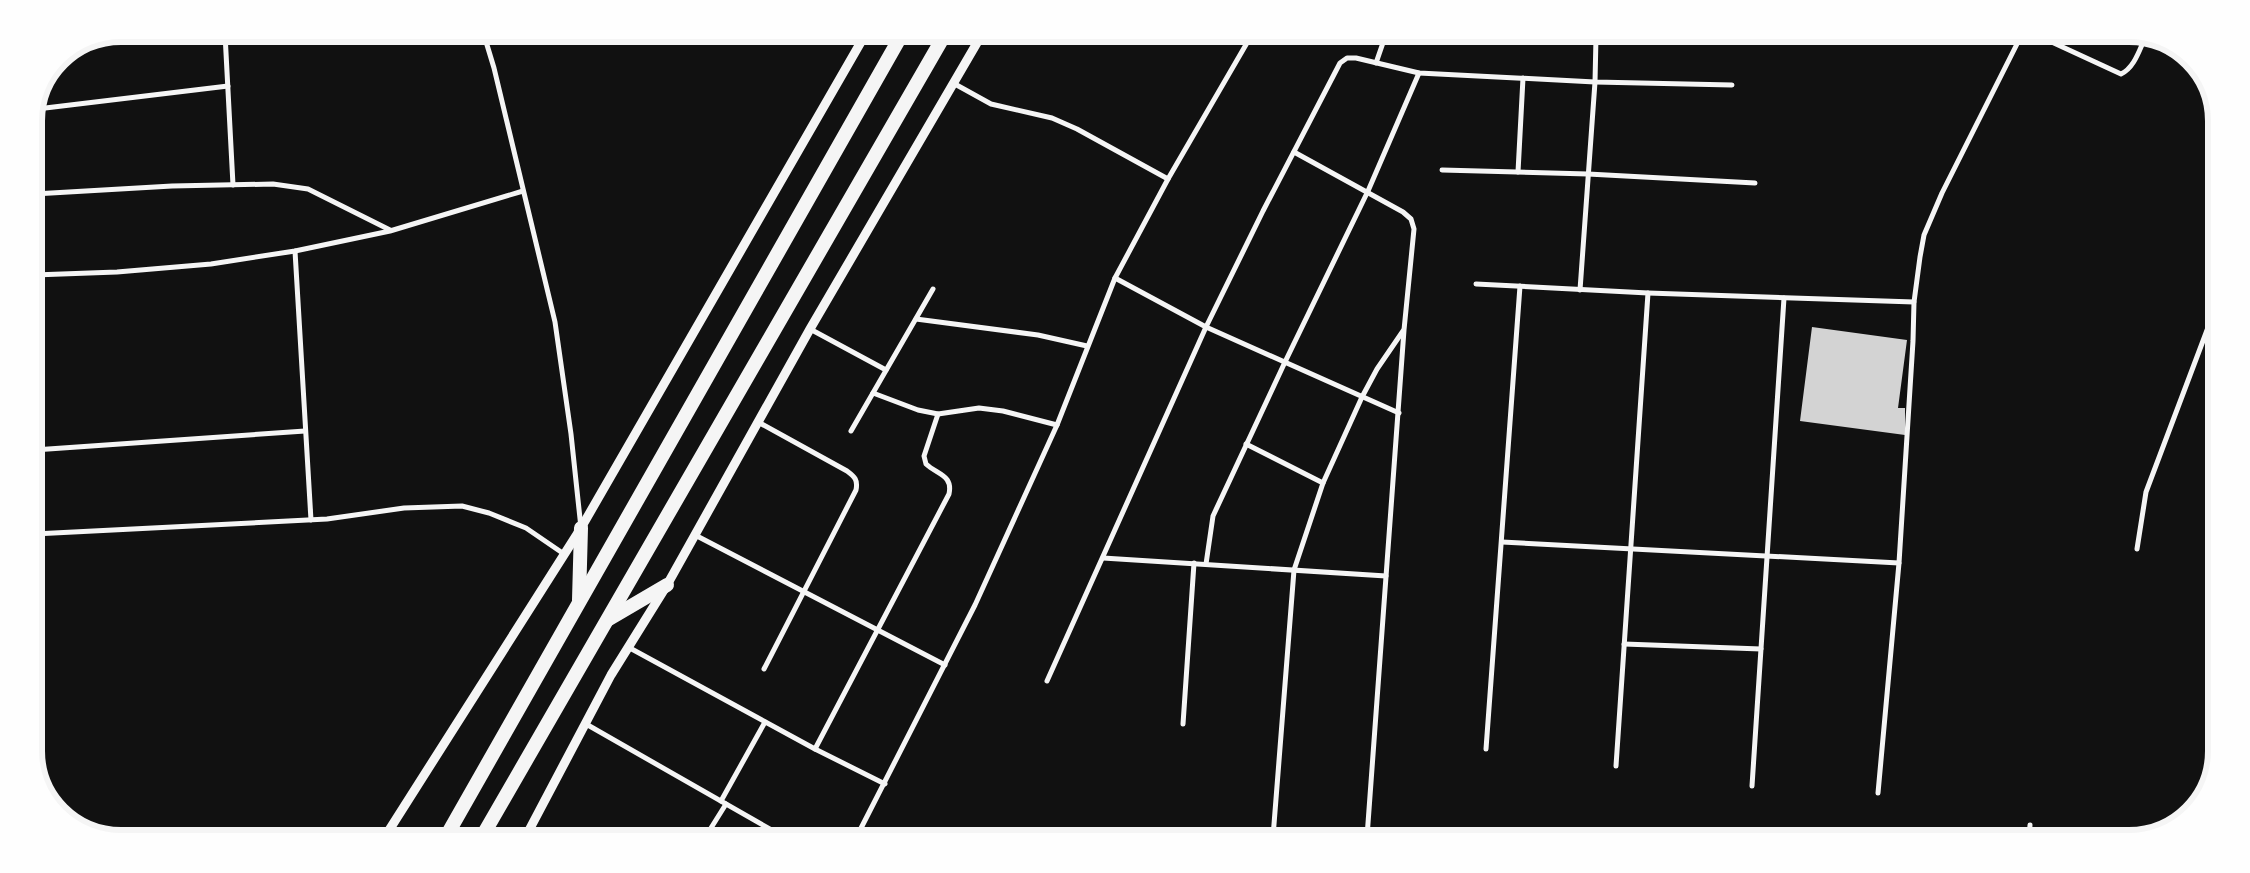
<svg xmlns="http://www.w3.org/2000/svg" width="2250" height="873" font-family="Barlow,sans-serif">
<rect width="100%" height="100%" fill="#111"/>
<path fill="#d3d3d3" d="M 1812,327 L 1907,340 L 1898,408 L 1905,408 L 1905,435 L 1800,421 Z"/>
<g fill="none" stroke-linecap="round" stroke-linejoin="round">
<g stroke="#f5f5f5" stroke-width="5">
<path d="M 225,34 L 233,185"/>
<path d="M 484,35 L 494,68 L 555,322 L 571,434 L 581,528"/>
<path d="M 2043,38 L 2121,74 C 2134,68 2139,51 2145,38"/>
<path d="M 1376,63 L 1385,37"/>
<path d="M 953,83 L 991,104 L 1052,118 L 1077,129 L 1168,179"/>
<path d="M 37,109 L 228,86"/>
<path d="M 1294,152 L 1403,212 L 1411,219 L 1414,229 L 1404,330 L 1367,837"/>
<path d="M 1442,170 L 1588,174 L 1755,183"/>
<path d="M 1518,172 L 1523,78"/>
<path d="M 34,194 L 172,186 L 273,184 L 308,189 L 390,230"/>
<path d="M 295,251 L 311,520"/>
<path d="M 34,275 L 117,272 L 211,264 L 295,251 L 390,231 L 523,191"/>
<path d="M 1115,278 L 1206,327 L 1399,413"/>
<path d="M 1476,284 L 1648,293 L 1914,302"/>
<path d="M 1580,290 L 1595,82 L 1596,37"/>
<path d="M 916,319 L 1038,335 L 1087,346"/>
<path d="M 810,329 L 886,370"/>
<path d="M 873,393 L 918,410 L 938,414 L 979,408 L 1003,411 L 1057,425"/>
<path d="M 758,422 L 847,471 C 855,477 858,480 856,490 L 764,669"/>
<path d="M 851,431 L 933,289"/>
<path d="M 1246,444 L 1323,483"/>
<path d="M 34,450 L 305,431"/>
<path d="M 34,534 L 327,519 L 404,508 L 462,506 L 489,513 L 526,528 L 564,554"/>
<path d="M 695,535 L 945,665"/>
<path d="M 1502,542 L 1899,563"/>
<path d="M 2137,549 L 2146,492 L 2215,309"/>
<path d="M 1103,558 L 1386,576"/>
<path d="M 1206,564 L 1213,516 L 1285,362 L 1368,191 L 1419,73"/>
<path d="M 1624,644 L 1761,649"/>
<path d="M 628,647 L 815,749 L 885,784"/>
<path d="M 1047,681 L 1206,327 L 1263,211 L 1340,63 L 1347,58 L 1356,58 L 1419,73 L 1595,82 L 1732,85"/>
<path d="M 586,724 L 782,836"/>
<path d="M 1183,724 L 1194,563"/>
<path d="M 815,749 L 949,494 C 953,475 938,475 926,464 L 924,456 L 938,414"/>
<path d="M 1486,749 L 1520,286"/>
<path d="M 1616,766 L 1648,293"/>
<path d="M 1752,786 L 1784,298"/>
<path d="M 1878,793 L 1899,563 L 1913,341 L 1914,302 L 1920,257 L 1924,235 L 1942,193 L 2020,38"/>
<path d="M 721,801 L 765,722"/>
<path d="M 706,836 L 726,804"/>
<path d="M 857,836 L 975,605 L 1057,425 L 1115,278 L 1168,179 L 1251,36"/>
<path d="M 1273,837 L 1294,570 L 1323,483 L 1362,397 L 1377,369 L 1403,331"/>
<path d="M 2029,839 L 2030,825"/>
</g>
<g stroke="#f5f5f5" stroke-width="9">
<path d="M 386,835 L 581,528 L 865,35"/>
<path d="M 526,836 L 611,675 L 667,585 L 810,329 L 981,36"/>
</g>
<g stroke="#f5f5f5" stroke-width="14">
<path d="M 579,600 L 581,528"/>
<path d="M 609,619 L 667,585"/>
<path d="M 447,835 L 901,36"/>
<path d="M 483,835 L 944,36"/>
</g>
</g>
<path d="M0 0H2250V873H0ZM121 42H2129A79 79 0 0 1 2208 121V751A79 79 0 0 1 2129 830H121A79 79 0 0 1 42 751V121A79 79 0 0 1 121 42Z" fill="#fefefe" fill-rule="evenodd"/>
<path fill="none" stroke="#f5f5f5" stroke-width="6" d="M121 42H2129A79 79 0 0 1 2208 121V751A79 79 0 0 1 2129 830H121A79 79 0 0 1 42 751V121A79 79 0 0 1 121 42Z"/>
</svg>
